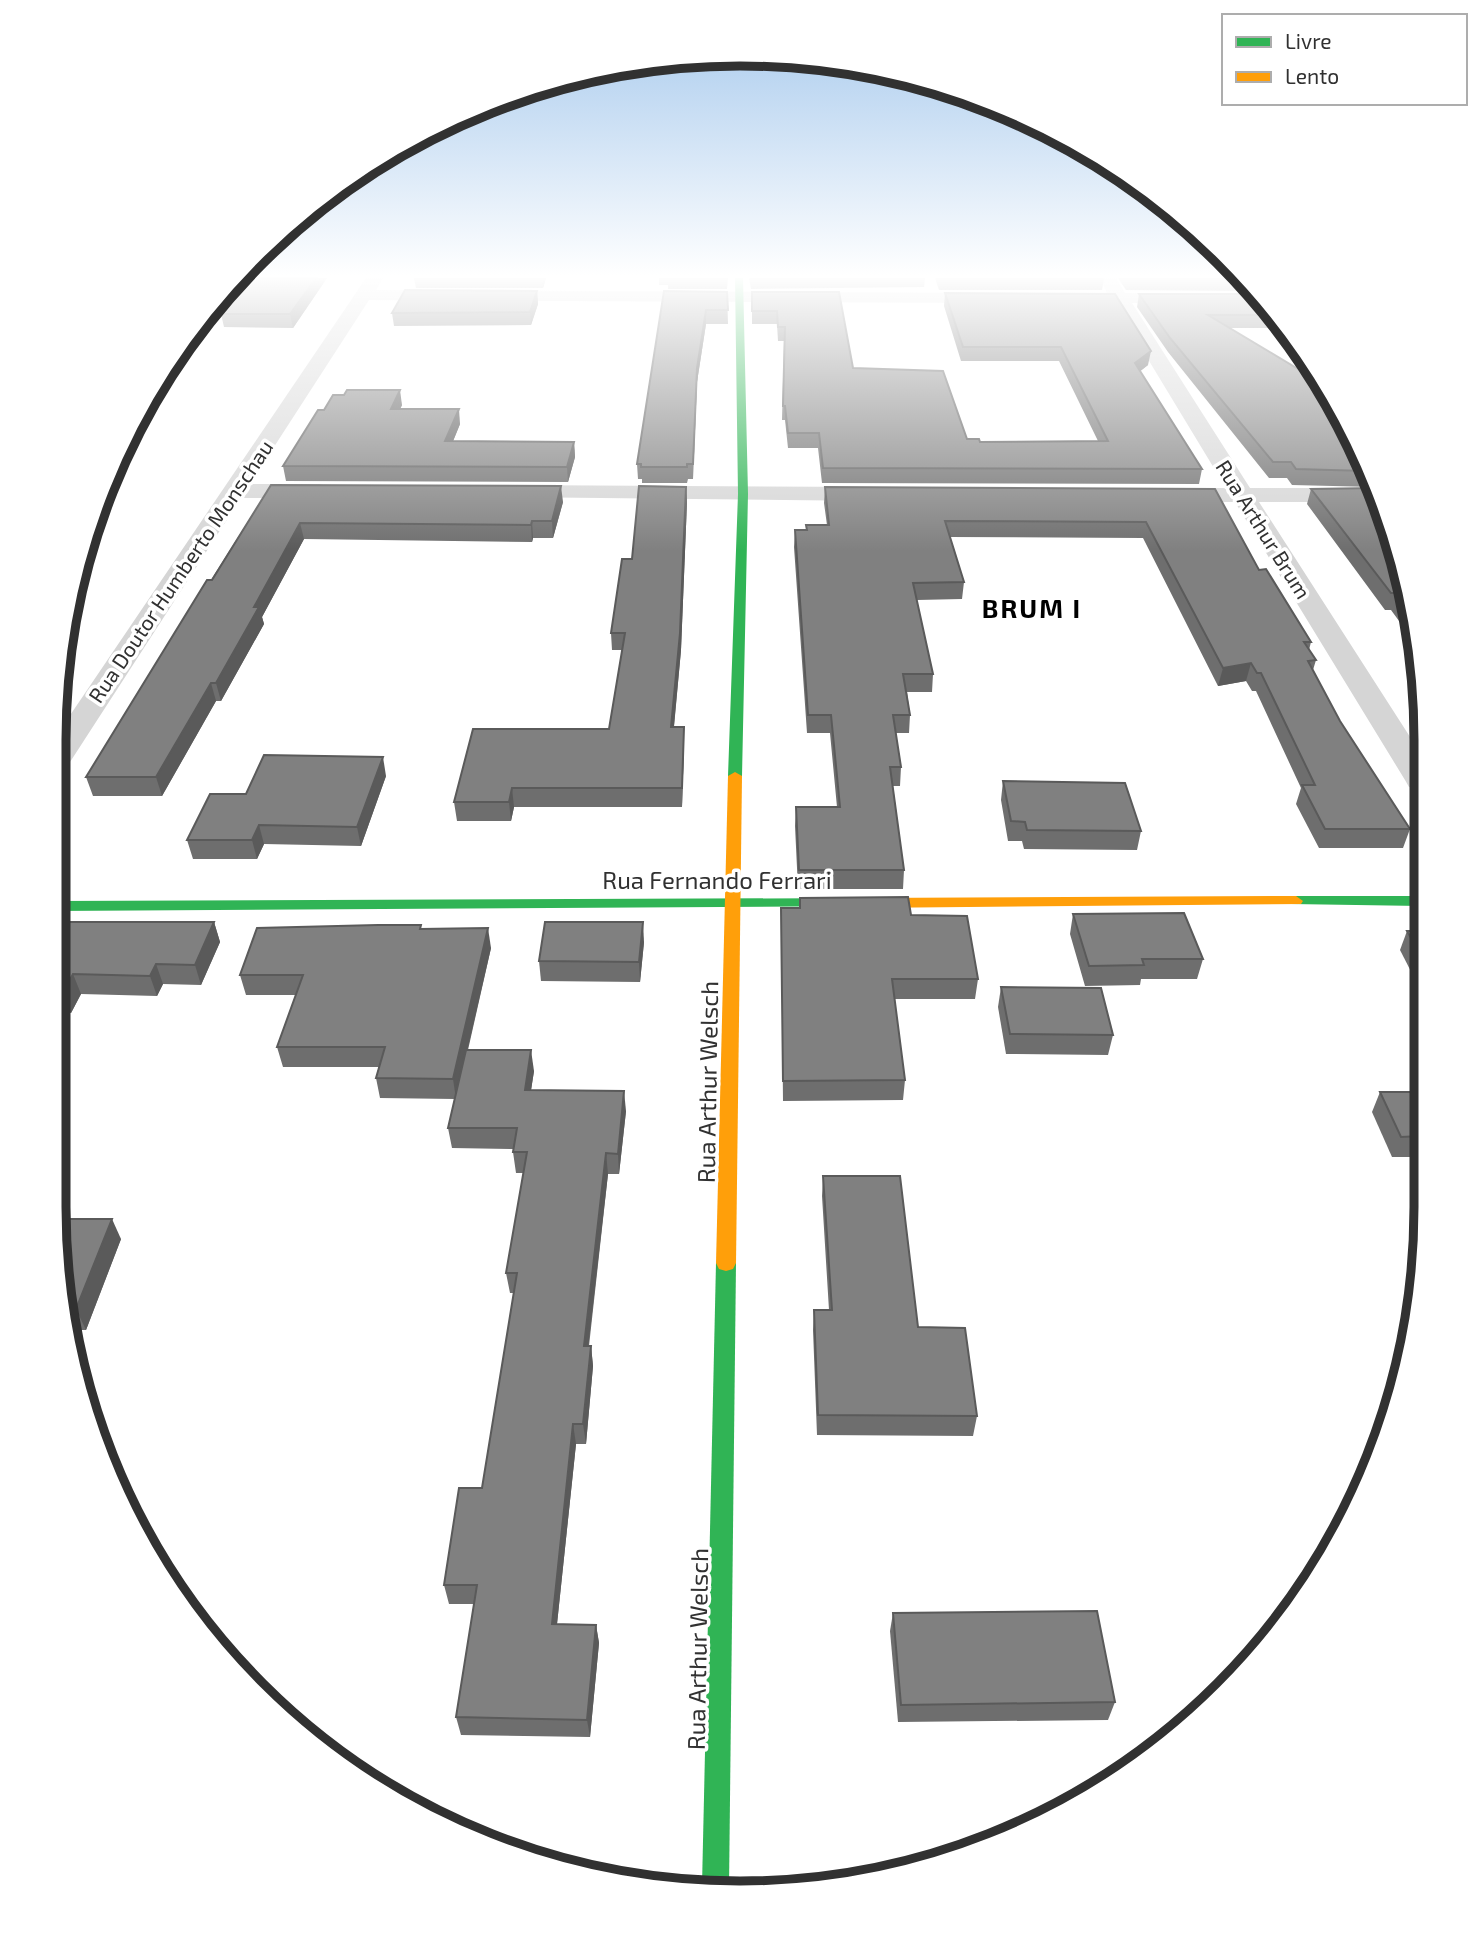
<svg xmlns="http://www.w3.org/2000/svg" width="1481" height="1947" font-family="'Exo 2',sans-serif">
<rect width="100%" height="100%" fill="#fff"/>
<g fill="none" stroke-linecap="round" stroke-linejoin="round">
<g fill="#d5d5d5" fill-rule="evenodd">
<path d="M 366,278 L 383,278 L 376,290 L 997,293 L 1006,298 L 997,303 L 369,300 L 250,484 L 319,484 L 327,486 L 331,491 L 327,496 L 319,498 L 241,498 L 72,759 L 67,766 L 55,768 L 56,736 Z"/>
<path d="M 1100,278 L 1116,278 L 1125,293 L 1195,294 L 1198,298 L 1195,302 L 1189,303 L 1132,303 L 1250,488 L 1362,488 L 1370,490 L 1374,495 L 1370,500 L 1362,502 L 1259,502 L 1421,754 L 1421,790 L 1409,787 L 1405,780 L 1235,502 L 1167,502 L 1159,500 L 1155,495 L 1159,490 L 1167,488 L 1226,488 L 1114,303 L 1064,303 L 1055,298 L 1064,293 L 1107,293 Z"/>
<path d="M 509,485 L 876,487 L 884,489 L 888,494 L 884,499 L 876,501 L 501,497 L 497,492 L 501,487 Z"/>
</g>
<g fill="#30b455" fill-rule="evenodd">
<path d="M 735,278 L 743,278 L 748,494 L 742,776 L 735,780 L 728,776 L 738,494 Z"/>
<path d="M 1296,896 L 1421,896 L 1421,906 L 1291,904 L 1289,901 Z"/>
<path d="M 864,898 L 871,903 L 869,906 L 55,911 L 55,901 Z"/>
<path d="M 726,1255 L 733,1257 L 736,1263 L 729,1888 L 702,1886 L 716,1263 L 719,1257 Z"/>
</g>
<g fill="#ff9f0a" fill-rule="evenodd">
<path d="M 735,772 L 742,776 L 736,1263 L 733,1269 L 726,1271 L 719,1269 L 716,1263 L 728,776 Z"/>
<path d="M 1296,896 L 1303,901 L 1301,904 L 864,908 L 857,903 L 864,898 Z"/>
</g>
</g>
<g fill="#6e6e6e">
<path d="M 255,278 L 327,278 L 293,328 L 224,327 L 221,314 Z"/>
<path d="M 414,278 L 546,278 L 543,288 L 416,288 Z"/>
<path d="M 659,278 L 728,278 L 727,289 L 668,289 L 668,285 L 659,285 Z"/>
<path d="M 749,278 L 925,278 L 924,287 L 751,289 Z"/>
<path d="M 935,278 L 1104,278 L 1102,290 L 939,290 Z"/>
<path d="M 1118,278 L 1245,278 L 1255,291 L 1126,290 Z"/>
<path d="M 537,291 L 538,304 L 531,325 L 394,326 L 392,313 Z"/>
<path d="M 664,291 L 727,292 L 728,324 L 706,324 L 697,382 L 693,479 L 688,479 L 687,483 L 642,483 L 642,479 L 638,479 L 637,464 Z"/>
<path d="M 752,292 L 853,368 L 967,439 L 980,442 L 1098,441 L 1059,361 L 961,361 L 944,306 L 945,293 L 1148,365 L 1140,371 L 1202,469 L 1199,484 L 822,483 L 818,448 L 788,448 L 785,420 L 782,420 L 784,341 L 778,341 L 777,324 L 752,324 Z"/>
<path d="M 1139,294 L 1257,294 L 1286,328 L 1230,328 L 1323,384 L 1374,487 L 1292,485 L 1287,478 L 1269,478 L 1168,352 L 1137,307 Z"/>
<path d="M 344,395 L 402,405 L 400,409 L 460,424 L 453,441 L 574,442 L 575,457 L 568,482 L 286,481 L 283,466 L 324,410 Z"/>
<path d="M 271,485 L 563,502 L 553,538 L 533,538 L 532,542 L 304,539 L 262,617 L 264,624 L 221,701 L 216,701 L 162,796 L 93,796 L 86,777 Z"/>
<path d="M 686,487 L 687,502 L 681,650 L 674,727 L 684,727 L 684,745 L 682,807 L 514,807 L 511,821 L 457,821 L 454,802 L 609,729 L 622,650 L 612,650 L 611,633 L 632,559 Z"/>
<path d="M 825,487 L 1215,489 L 1259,570 L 1311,642 L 1309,650 L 1316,660 L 1313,670 L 1340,721 L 1410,829 L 1403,848 L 1319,848 L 1296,804 L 1301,788 L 1256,691 L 1252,691 L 1246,681 L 1218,686 L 1143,538 L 950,537 L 964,582 L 962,599 L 917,600 L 933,674 L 932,692 L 907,692 L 910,715 L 909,733 L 896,733 L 901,767 L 900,786 L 893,786 L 904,870 L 903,889 L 798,889 L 795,826 L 796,807 L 837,807 L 830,733 L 807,733 L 794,547 L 795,530 L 806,530 L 827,525 L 824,503 Z"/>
<path d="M 1311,489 L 1390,520 L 1421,651 L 1391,610 L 1385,610 L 1307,504 Z"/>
<path d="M 386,776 L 361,846 L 264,844 L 257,859 L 193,859 L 187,840 L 246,794 Z"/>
<path d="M 1003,781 L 1141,831 L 1137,850 L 1024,849 L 1022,841 L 1008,841 L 1001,800 Z"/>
<path d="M 800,898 L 911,915 L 978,979 L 975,999 L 894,999 L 905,1080 L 903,1100 L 783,1101 L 781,908 L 800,908 Z"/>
<path d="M 1073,914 L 1203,959 L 1197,979 L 1141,979 L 1140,985 L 1085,986 L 1070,934 Z"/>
<path d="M 55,922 L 214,922 L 220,942 L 201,985 L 163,984 L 157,996 L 81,994 L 71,1013 L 55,1013 Z"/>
<path d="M 422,929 L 491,948 L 468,1050 L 534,1071 L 531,1090 L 626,1111 L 619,1174 L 608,1174 L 589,1346 L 591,1346 L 593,1366 L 586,1444 L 576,1444 L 557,1624 L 596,1625 L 599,1643 L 590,1737 L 461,1735 L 456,1717 L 474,1604 L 449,1604 L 444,1585 L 482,1488 L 514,1293 L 510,1293 L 506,1273 L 524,1173 L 516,1173 L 513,1152 L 514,1149 L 452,1148 L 448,1128 L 455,1099 L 380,1098 L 376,1078 L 379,1067 L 283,1067 L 277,1047 L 296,995 L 246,995 L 240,975 Z"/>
<path d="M 1407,931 L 1421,931 L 1421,991 L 1400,950 Z"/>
<path d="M 644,942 L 640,982 L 541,981 L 539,961 Z"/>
<path d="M 1001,987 L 1113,1035 L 1108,1055 L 1006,1054 L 998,1007 Z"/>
<path d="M 1420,1010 L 1421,1010 L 1421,1048 L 1412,1030 Z"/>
<path d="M 1380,1092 L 1421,1092 L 1421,1157 L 1392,1157 L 1372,1112 Z"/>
<path d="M 823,1176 L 918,1327 L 977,1416 L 973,1436 L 817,1435 L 813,1330 L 814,1310 L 829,1310 L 822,1196 Z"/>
<path d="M 56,1219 L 121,1239 L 86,1330 L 71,1330 Z"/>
<path d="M 893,1613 L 1115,1702 L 1108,1720 L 898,1722 L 890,1631 Z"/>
</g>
<g fill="#5a5a5a">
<path d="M 316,278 L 327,278 L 293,328 L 290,314 Z"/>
<path d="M 542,278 L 546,278 L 543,288 Z"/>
<path d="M 537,291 L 538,304 L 531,325 L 530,312 Z"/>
<path d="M 706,310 L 706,324 L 697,382 L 693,479 L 697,368 Z"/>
<path d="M 1151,351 L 1148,365 L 1133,377 L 1135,363 Z"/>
<path d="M 400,390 L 402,405 L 393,424 L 391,409 Z"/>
<path d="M 459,409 L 460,424 L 447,456 L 445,441 Z"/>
<path d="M 574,442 L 575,457 L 568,482 L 567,467 Z"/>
<path d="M 561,486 L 563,502 L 553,538 L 552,521 Z"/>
<path d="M 686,487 L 687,502 L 681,650 L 672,746 L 671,727 Z"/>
<path d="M 532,521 L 533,538 L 532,542 L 531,525 Z"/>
<path d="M 300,523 L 304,539 L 262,617 L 264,624 L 221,701 L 216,683 L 254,607 Z"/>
<path d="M 1251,663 L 1246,681 L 1218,686 L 1223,668 Z"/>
<path d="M 211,683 L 216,701 L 162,796 L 156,777 Z"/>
<path d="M 684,727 L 684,745 L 682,807 L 682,788 Z"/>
<path d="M 383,757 L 386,776 L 361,846 L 357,827 Z"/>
<path d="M 512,788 L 514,807 L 511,821 L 509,802 Z"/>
<path d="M 259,825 L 264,844 L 257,859 L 252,840 Z"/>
<path d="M 214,922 L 220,942 L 201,985 L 195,965 Z"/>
<path d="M 643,922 L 644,942 L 640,982 L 639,962 Z"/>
<path d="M 488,928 L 491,948 L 456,1099 L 453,1079 Z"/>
<path d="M 156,964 L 163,984 L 157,996 L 150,976 Z"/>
<path d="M 73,974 L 81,994 L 71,1013 L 63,993 Z"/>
<path d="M 531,1050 L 534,1071 L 528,1110 L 525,1090 Z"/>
<path d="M 624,1091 L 626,1111 L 619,1174 L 618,1154 Z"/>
<path d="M 606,1153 L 608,1174 L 586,1366 L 584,1346 Z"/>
<path d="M 112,1219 L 121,1239 L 86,1330 L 76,1309 Z"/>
<path d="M 591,1346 L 593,1366 L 586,1444 L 583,1424 Z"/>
<path d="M 573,1424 L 576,1444 L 555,1643 L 552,1624 Z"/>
<path d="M 596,1625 L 599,1643 L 590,1737 L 587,1720 Z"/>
</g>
<g fill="#808080" stroke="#5a5a5a" stroke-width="2">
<path d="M 255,278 L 316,278 L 290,314 L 221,314 Z"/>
<path d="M 405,290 L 537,291 L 530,312 L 392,313 Z"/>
<path d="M 664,291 L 727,292 L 728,310 L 706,310 L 697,368 L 693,464 L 687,464 L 687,467 L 641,467 L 641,464 L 637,464 Z"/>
<path d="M 752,292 L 839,292 L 853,368 L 943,371 L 967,439 L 979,439 L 980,442 L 1108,441 L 1061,347 L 963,347 L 945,293 L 1115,294 L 1151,351 L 1135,363 L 1202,469 L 823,468 L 819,433 L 788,433 L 785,406 L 783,406 L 785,327 L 778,327 L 777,311 L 752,311 Z"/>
<path d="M 1139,294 L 1257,294 L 1275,315 L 1208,315 L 1323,384 L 1366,471 L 1296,469 L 1291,462 L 1273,462 L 1170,338 Z"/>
<path d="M 347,390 L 400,390 L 391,409 L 459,409 L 445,441 L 574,442 L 567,467 L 283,466 L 318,410 L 324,410 L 333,395 L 344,395 Z"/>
<path d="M 271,485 L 561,486 L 552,521 L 532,521 L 531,525 L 300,523 L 254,607 L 259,607 L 216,683 L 211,683 L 156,777 L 86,777 L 207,580 L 212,580 Z"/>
<path d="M 639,486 L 686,487 L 680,633 L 671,727 L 684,727 L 682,788 L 512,788 L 509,802 L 454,802 L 473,729 L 609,729 L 625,633 L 611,633 L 622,559 L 632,559 Z"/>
<path d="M 825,487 L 1215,489 L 1259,570 L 1266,569 L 1311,642 L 1304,642 L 1316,660 L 1308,661 L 1340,721 L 1410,829 L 1325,829 L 1302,785 L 1315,785 L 1261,673 L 1257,673 L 1251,663 L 1223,668 L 1146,522 L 945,521 L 964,582 L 913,583 L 933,674 L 903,674 L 910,715 L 893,715 L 901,767 L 890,767 L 904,870 L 799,870 L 796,807 L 840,807 L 831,715 L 808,715 L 795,530 L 807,530 L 806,525 L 829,525 Z"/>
<path d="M 1375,488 L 1390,520 L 1412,614 L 1397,593 L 1391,593 L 1311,489 Z"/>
<path d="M 264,755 L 383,757 L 357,827 L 259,825 L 252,840 L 187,840 L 210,794 L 246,794 Z"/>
<path d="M 1003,781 L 1125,783 L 1141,831 L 1027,830 L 1025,822 L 1011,821 Z"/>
<path d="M 908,897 L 911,915 L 967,916 L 978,979 L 892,979 L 905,1080 L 783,1081 L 781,908 L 800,908 L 800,898 Z"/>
<path d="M 1184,913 L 1203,959 L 1142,959 L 1144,965 L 1089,966 L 1073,914 Z"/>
<path d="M 55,922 L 214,922 L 195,965 L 156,964 L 150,976 L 73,974 L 63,993 L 55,993 Z"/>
<path d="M 545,922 L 643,922 L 639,962 L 539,961 Z"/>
<path d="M 378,925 L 421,925 L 420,929 L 488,928 L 453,1079 L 376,1078 L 385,1047 L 277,1047 L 303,975 L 240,975 L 257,928 Z"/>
<path d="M 1407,931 L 1421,931 L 1421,956 Z"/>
<path d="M 1001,987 L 1101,988 L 1113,1035 L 1010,1034 Z"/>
<path d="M 466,1050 L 531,1050 L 525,1090 L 624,1091 L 618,1154 L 606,1153 L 584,1346 L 591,1346 L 583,1424 L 573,1424 L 552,1624 L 596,1625 L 587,1720 L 456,1717 L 477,1585 L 444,1585 L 459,1488 L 482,1488 L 517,1273 L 506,1273 L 527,1152 L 513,1152 L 517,1128 L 448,1128 Z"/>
<path d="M 1380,1092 L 1421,1092 L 1421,1136 L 1401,1137 Z"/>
<path d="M 823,1176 L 900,1176 L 918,1327 L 965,1328 L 977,1416 L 818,1415 L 814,1310 L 832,1310 Z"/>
<path d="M 56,1219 L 112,1219 L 76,1309 L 68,1310 Z"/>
<path d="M 1097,1611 L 1115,1702 L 901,1705 L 893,1613 Z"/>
</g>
<linearGradient id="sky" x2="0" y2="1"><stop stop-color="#a3c7ec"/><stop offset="0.5" stop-color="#fff"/><stop offset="1" stop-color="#fff" stop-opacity="0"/></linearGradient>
<rect width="1481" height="551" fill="url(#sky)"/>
<g text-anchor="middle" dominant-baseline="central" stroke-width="7" stroke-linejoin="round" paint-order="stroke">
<g font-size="21" fill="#313131" stroke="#fff">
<text transform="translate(1264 529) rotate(58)">Rua Arthur Brum</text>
<text transform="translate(180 571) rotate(-56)">Rua Doutor Humberto Monschau</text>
</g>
<g font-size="24" fill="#313131" stroke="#fff">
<text x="717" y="879">Rua Fernando Ferrari</text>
<text transform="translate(707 1082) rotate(-89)">Rua Arthur Welsch</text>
<text transform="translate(697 1649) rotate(-89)">Rua Arthur Welsch</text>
</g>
<g font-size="26" font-weight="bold" letter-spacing="2" fill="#000" stroke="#fff">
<text x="1032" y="607">BRUM I</text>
</g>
</g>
<path d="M0 0H1481V1947H0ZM740 66H740A674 674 0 0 1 1414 740V1207A674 674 0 0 1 740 1881H740A674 674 0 0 1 66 1207V740A674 674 0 0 1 740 66Z" fill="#fff" fill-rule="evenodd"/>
<path fill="none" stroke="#313131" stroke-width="9" d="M740 66H740A674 674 0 0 1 1414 740V1207A674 674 0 0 1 740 1881H740A674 674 0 0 1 66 1207V740A674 674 0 0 1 740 66Z"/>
<rect x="1222" y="14" width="245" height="91" fill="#ffffff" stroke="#adadad" stroke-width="2"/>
<rect x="1236" y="37" width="35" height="10" fill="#30b455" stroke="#adadad" stroke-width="2"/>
<text x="1285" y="49" font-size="21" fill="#313131">Livre</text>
<rect x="1236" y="72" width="35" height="10" fill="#ff9f0a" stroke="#adadad" stroke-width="2"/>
<text x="1285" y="84" font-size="21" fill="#313131">Lento</text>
</svg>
